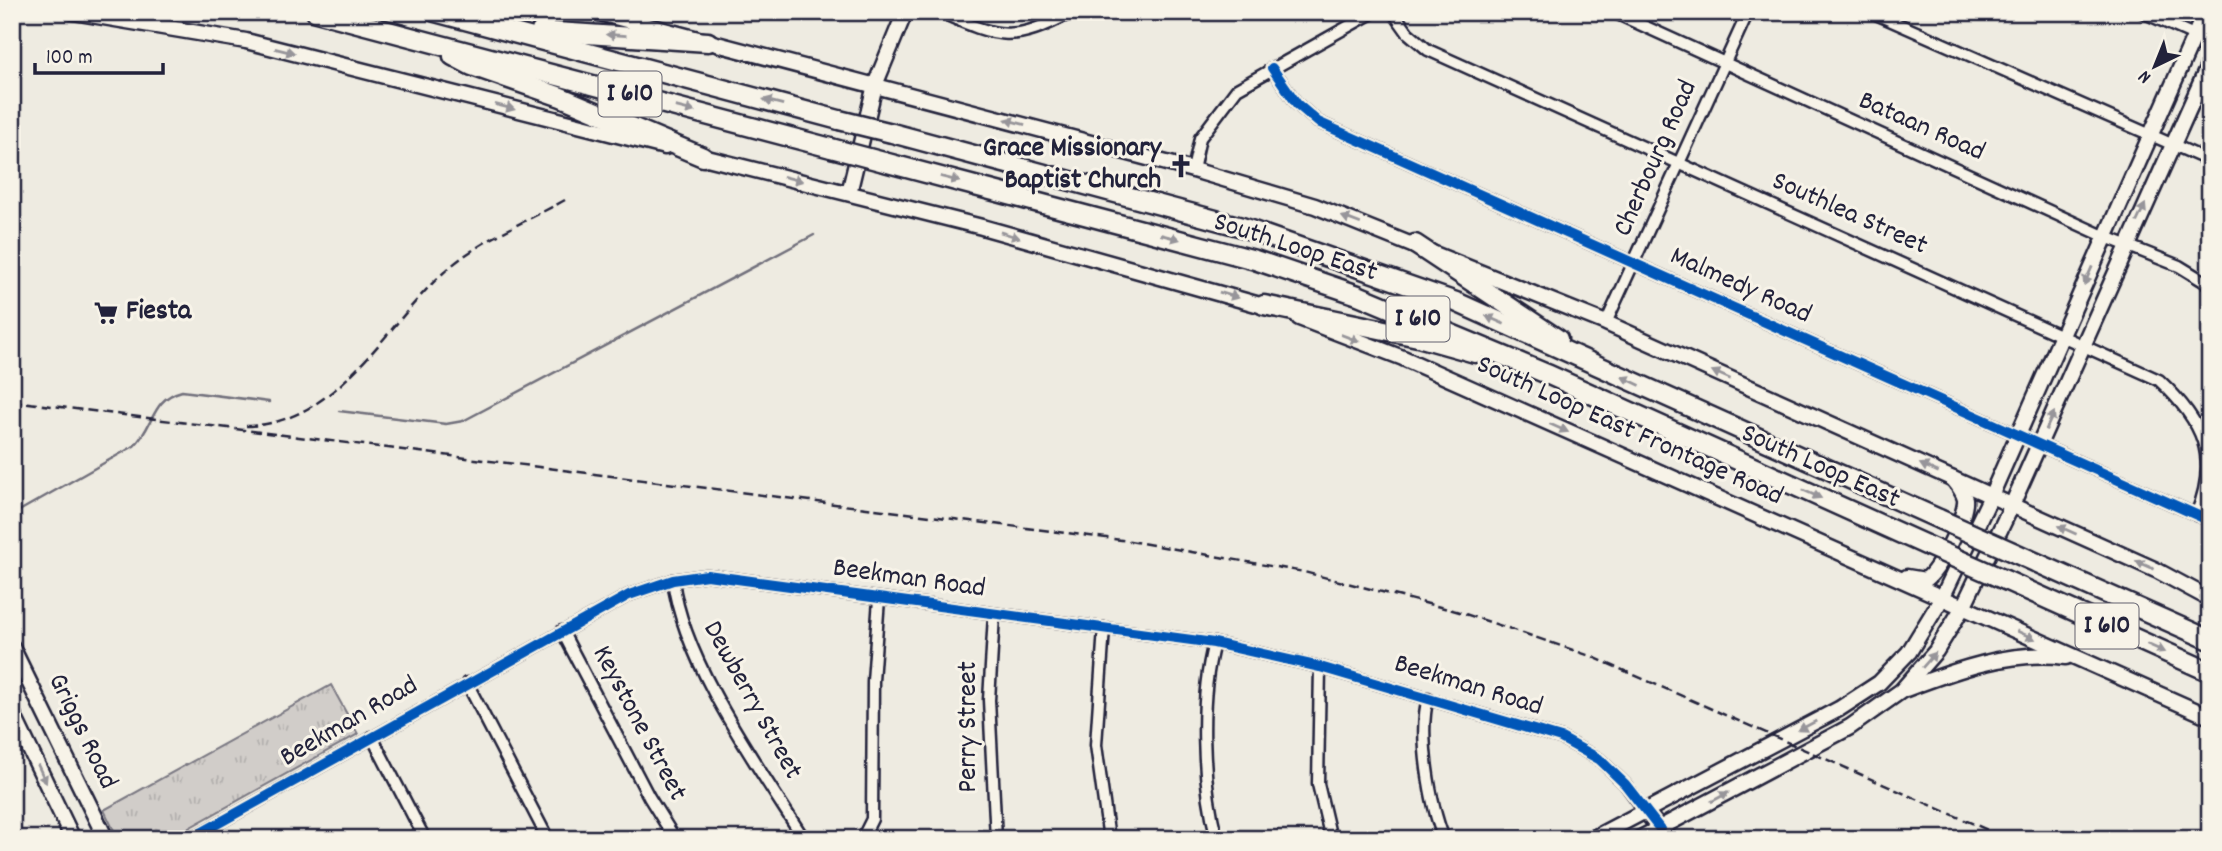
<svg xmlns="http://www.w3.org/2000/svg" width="2222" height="851" font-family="Dekko,sans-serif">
<defs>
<pattern id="park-tufts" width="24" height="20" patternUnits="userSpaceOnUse" patternTransform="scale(1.75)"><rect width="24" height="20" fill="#d1cdc9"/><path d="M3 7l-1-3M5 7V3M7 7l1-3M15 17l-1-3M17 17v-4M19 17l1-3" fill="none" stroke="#b3b0ae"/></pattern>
</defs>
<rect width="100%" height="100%" fill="#eeebe1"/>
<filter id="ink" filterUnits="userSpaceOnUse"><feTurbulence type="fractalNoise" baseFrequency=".0143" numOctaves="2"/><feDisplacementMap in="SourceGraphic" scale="14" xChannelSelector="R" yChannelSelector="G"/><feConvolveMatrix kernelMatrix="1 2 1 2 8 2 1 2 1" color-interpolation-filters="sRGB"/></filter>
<g filter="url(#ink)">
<path fill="url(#park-tufts)" stroke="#7a7882" stroke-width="2" d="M 331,685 L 358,734 L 169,839 L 118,839 L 104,810 Z"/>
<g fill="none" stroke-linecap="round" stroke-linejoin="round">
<g stroke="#716f7b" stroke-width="2.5">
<path d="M 339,411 L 446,424 L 463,421 L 814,235"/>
<path d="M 12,515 L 134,446 C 155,425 151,399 182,391 L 269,402"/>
</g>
<g stroke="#22223b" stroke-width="15">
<g id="street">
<path d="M 940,12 C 1000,39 1013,43 1072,12"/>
<path d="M 1393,12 L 1408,33 L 1428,50 L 2159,380 C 2203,421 2220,457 2196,515"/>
<path d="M 1613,12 L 2106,237 L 2179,266 L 2210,285"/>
<path d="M 1871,12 L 2210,161"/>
<path d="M 2142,12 L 2210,42"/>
<path d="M 1272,68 L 1297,104 L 1318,122 L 2210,521"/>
<path d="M 1193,170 L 1200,138 L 1237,89 L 1374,12"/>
<path d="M 1606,323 L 1748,12"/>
<path d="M 673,580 C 683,662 759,768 804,839"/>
<path d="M 994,615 L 989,700 L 996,839"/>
<path d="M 1104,628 L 1096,745 L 1109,839"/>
<path d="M 562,631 L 649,797 L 675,839"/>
<path d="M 1214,643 C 1199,699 1202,783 1217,839"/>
<path d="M 1320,667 L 1318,784 L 1331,839"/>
<path d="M 467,683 L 548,839"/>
<path d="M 1428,698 C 1418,733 1430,804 1444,839"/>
<path d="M 372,737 L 425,839"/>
<path d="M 190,839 L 629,595 L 673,580 L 707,575 L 1214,643 L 1320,667 L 1561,738 L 1599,759 L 1625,784 L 1645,811"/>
<path d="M 862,839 L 872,819 L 873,681 L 879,599"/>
</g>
</g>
<g stroke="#22223b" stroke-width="19">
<g id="secondary">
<path d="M 73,12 L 246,41 L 665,147"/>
<path d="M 596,12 L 1193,170 L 1315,206 L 1606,323 L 2156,570 L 2210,599"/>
<path d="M 695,155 L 982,227 L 1274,309"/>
<path d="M 849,193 L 875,85 L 905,12"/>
<path d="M 1299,318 L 1403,358 L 2210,717"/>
<path d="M 1907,577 L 1925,580 C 1939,572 1967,515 1965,499 C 1963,491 1958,485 1953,479"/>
<path d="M 12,647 L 106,839"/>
<path d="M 1906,689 C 1956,670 2010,650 2066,657"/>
<path d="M 12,712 L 73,839"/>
<path d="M 1645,811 L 1669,839"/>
<path d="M 1592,839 L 1839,709 L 1879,683 L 1909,652 L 1942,598 L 1991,496 L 2205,12"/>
<path d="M 1639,839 L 1850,727 L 1901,691 L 1936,651 L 1963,607 L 2012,505 L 2210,62"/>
</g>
</g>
<g stroke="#22223b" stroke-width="23">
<g id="highway">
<path d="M 316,12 L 831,148"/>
<path d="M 435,12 L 839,120"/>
<path d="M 541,31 L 708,42"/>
<path d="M 453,56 L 472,66 L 561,97 L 703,157"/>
<path d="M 892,133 L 1242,227 L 1456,302 L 1939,519"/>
<path d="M 884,162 L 1255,260 L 1358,295 L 1547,374 L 1928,546"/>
<path d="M 1415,244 L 1558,339"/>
<path d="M 1264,305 L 1418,337 L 1475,353"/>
<path d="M 2015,553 L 2210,640"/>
<path d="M 2005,580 L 2210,672"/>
</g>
</g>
<use href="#street" stroke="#f7f3e8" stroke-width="10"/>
<use href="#secondary" stroke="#f7f3e8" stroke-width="14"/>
<use href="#highway" stroke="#f7f3e8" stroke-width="18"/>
<g stroke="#22223b" stroke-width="2.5" stroke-dasharray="10 5" stroke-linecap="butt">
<path d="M 12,401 L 1130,541 L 1304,572 L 1456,611 L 1523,633 L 1593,657 L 2008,839"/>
<path d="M 246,426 C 341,424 386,321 450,267 C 483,239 527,221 565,200"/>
</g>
<g stroke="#22223b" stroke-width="23" stroke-linecap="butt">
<g id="highway-bridge">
<path d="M 839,120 L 892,133"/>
<path d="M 831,148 L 884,162"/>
<path d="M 1939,519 L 2015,553"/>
<path d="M 1928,546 L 2005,580"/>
</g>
</g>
<use href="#highway-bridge" stroke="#f7f3e8" stroke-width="18"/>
<g stroke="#f7f3e8" stroke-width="15">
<g id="cycleway">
<path d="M 1272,68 L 1297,104 L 1318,122 L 2210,521"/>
<path d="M 190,839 L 629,595 L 673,580 L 707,575 L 1214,643 L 1320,667 L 1561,738 L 1599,759 L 1625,784 L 1660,829"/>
</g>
</g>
<use href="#cycleway" stroke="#0057b8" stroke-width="10"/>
</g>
<defs><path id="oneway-solid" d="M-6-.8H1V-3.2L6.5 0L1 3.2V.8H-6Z" transform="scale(1.75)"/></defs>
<g fill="#97959a">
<use href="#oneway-solid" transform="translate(616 35) rotate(-177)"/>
<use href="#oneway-solid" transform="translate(285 51) rotate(14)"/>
<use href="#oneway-solid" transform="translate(773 102) rotate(-165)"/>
<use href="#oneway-solid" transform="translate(505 107) rotate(15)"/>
<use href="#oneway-solid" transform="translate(685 109) rotate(15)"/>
<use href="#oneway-solid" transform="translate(1015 122) rotate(-165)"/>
<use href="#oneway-solid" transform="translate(793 179) rotate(14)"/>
<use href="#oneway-solid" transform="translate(950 179) rotate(15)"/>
<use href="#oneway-solid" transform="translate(2141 213) rotate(-65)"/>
<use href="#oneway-solid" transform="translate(1351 220) rotate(-159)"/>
<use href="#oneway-solid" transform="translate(1010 235) rotate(17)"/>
<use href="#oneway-solid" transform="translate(1170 237) rotate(15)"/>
<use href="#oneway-solid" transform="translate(2088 276) rotate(114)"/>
<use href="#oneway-solid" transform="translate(1229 295) rotate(16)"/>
<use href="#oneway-solid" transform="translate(1495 320) rotate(-156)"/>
<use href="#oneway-solid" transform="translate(1350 338) rotate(21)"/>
<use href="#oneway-solid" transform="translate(1721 375) rotate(-156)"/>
<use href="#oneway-solid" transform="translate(1631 381) rotate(-155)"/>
<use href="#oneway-solid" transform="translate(2050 421) rotate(-65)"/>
<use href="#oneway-solid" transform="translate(1559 428) rotate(24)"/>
<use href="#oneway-solid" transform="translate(1929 468) rotate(-156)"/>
<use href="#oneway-solid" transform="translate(1812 494) rotate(24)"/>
<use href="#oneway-solid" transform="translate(2067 530) rotate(-156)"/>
<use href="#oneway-solid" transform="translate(2145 565) rotate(-156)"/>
<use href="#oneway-solid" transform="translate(2026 635) rotate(24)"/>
<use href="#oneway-solid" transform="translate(2156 648) rotate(24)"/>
<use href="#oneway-solid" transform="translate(1929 660) rotate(-49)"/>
<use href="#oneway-solid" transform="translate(1807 726) rotate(152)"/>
<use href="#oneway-solid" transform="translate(42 774) rotate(65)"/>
<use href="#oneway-solid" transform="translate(1720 797) rotate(-29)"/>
</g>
</g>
<defs>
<g id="church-bare" transform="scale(1.89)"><path d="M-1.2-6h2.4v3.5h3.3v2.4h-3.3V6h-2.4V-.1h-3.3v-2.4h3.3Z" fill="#22223b" stroke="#f7f3e8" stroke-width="2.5" paint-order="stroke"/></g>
<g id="supermarket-bare" transform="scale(1.89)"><path d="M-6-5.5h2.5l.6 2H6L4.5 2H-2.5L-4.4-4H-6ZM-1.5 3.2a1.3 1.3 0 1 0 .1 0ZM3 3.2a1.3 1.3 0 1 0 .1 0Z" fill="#22223b" stroke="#f7f3e8" stroke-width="2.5" paint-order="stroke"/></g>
</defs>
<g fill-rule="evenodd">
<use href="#church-bare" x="1181" y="166"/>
<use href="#supermarket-bare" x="106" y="313"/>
</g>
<g text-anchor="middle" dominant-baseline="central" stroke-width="6" stroke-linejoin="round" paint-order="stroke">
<g fill="#f7f3e8" stroke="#62616f" stroke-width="2">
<rect x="598.5" y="71.5" width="63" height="45" rx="5"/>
<rect x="1386.5" y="296.5" width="63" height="45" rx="5"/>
<rect x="2075.5" y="603.5" width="63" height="45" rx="5"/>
</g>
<g font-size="26" font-weight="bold" fill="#22223b">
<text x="630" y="94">I 610</text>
<text x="1418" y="319">I 610</text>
<text x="2107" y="626">I 610</text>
</g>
<g font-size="28" fill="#22223b" stroke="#f7f3e8">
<text transform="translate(1921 128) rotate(24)">Bataan Road</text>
<text transform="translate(1657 159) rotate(-66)">Cherbourg Road</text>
<text transform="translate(1849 215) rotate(24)">Southlea Street</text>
<text transform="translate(1295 249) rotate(18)">South Loop East</text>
<text transform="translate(1740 287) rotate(24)">Malmedy Road</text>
<text transform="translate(1629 432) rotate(24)">South Loop East Frontage Road</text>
<text transform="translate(1820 468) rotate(24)">South Loop East</text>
<text transform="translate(909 580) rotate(8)">Beekman Road</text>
<text transform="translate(1468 687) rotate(17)">Beekman Road</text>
<text transform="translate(751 701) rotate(61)">Dewberry Street</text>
<text transform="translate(350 723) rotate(-30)">Beekman Road</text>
<text transform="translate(638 724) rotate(62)">Keystone Street</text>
<text transform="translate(970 727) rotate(-90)">Perry Street</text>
<text transform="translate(81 732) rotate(64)">Griggs Road</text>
</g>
<g font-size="28" font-weight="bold" fill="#22223b" stroke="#f7f3e8" text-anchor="end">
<text x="1161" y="150">Grace Missionary<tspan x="1161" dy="32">Baptist Church</tspan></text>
<text x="126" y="313" text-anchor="start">Fiesta</text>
</g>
</g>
<rect width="2222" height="851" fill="none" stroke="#f7f3e8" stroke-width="42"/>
<rect x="21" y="21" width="2180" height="809" fill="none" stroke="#22223b" stroke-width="2.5" filter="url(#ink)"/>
<g transform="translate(2155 66) rotate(223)" stroke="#f7f3e8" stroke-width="5" paint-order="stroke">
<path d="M0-5L12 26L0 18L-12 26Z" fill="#22223b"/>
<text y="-10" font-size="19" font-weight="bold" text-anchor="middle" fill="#22223b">N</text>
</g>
<path d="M35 63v10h128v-10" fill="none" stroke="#22223b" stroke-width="3.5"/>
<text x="46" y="63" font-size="21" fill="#22223b" stroke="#f7f3e8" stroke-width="5" paint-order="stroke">100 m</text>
</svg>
